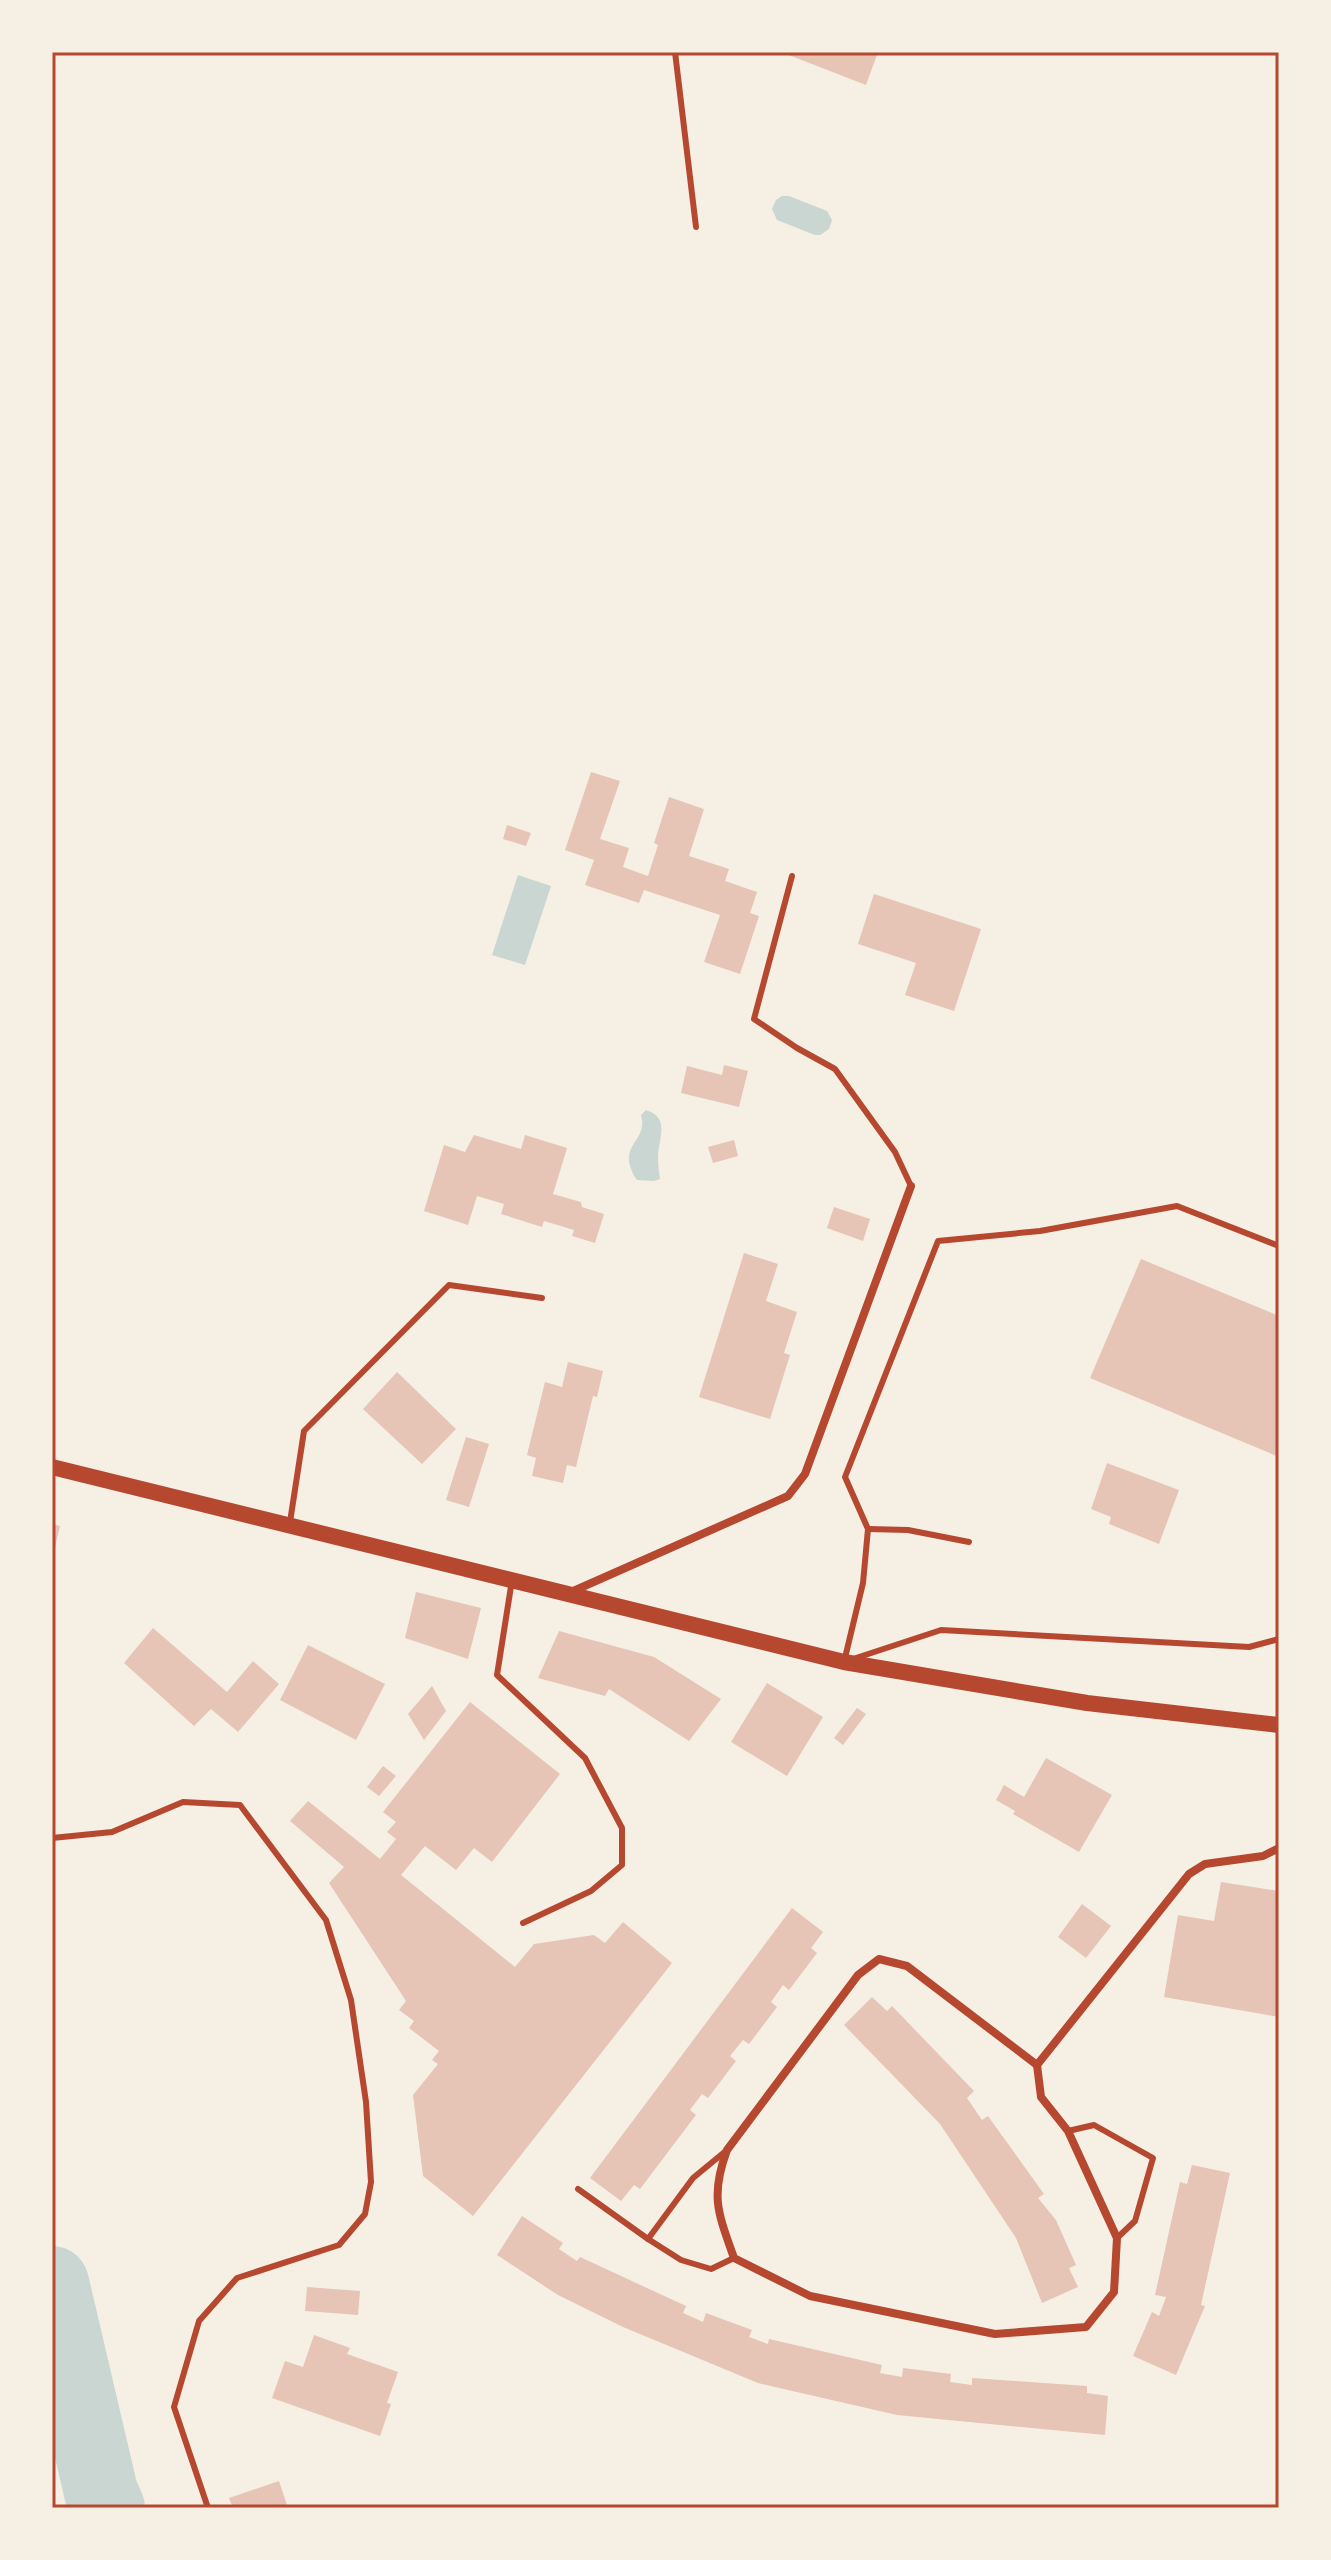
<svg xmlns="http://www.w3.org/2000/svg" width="1331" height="2560" font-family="Cabin,sans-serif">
<rect width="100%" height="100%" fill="#f6efe4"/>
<g fill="#c9d6d2">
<path d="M 782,196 L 789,196 L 827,211 L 832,220 L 829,229 L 820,235 L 815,235 L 777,220 L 772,209 L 776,200 Z"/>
<path d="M 518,875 L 551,886 L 525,965 L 492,955 Z"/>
<path d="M 646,1110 C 671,1118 658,1139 658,1158 C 658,1165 659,1172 660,1179 L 654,1181 L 637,1180 C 614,1144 649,1143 641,1115 Z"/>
</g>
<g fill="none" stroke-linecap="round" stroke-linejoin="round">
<path stroke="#c9d6d2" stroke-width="74" d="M 52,2283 L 101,2492 L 108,2508"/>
</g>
<g fill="#e6c5b7">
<path d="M 781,52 L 878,52 L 866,85 Z"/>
<path d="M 591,772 L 620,781 L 600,839 L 629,848 L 623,867 L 648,876 L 658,845 L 654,843 L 669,797 L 704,809 L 689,856 L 729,869 L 725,881 L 757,892 L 750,913 L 759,916 L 740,974 L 704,962 L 720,915 L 644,890 L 639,903 L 585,885 L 594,860 L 565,850 Z"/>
<path d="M 507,825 L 531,833 L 526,846 L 503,839 Z"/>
<path d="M 874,894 L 981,929 L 954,1011 L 905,995 L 916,963 L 858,944 Z"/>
<path d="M 724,1065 L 748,1071 L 739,1107 L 681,1093 L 687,1066 L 722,1075 Z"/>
<path d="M 474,1135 L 521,1149 L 525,1135 L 567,1148 L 553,1194 L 581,1202 L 582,1207 L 604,1214 L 595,1243 L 572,1236 L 574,1230 L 544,1221 L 542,1227 L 501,1214 L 504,1204 L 477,1196 L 468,1225 L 424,1211 L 444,1145 L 465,1152 Z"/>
<path d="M 734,1140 L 738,1156 L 713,1163 L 708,1147 Z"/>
<path d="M 834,1207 L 870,1219 L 863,1241 L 827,1228 Z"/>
<path d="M 744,1253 L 778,1264 L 766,1301 L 797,1312 L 784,1353 L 790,1355 L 770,1419 L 699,1397 Z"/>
<path d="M 1141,1259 L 1279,1316 L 1279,1457 L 1090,1378 Z"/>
<path d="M 568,1362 L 603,1371 L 597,1397 L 593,1396 L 576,1467 L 567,1465 L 563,1483 L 532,1476 L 536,1458 L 527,1455 L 545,1382 L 562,1387 Z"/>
<path d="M 397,1372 L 456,1429 L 422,1464 L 363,1409 Z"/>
<path d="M 466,1437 L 489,1444 L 469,1507 L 446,1500 Z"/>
<path d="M 1107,1463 L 1179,1490 L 1159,1544 L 1109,1524 L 1111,1517 L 1091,1509 Z"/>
<path d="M 52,1524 L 60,1526 L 53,1556 L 52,1556 Z"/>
<path d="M 416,1592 L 481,1608 L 468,1659 L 405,1638 Z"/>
<path d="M 153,1628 L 227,1692 L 253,1661 L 279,1684 L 238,1732 L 211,1709 L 194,1726 L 124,1663 Z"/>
<path d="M 559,1631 L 654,1657 L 721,1699 L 689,1741 L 609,1689 L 605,1696 L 538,1678 Z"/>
<path d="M 308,1645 L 385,1684 L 356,1740 L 280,1700 Z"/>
<path d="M 767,1683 L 823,1717 L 787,1776 L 731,1742 Z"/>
<path d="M 432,1686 L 446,1711 L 424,1740 L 408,1714 Z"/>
<path d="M 470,1702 L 560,1774 L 492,1862 L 474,1848 L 456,1870 L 425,1846 L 401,1875 L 515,1967 L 534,1944 L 594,1935 L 605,1943 L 623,1922 L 672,1963 L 473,2216 L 423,2176 L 413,2095 L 438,2064 L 432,2060 L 439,2051 L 409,2028 L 414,2021 L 399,2010 L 406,2001 L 329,1883 L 344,1867 L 290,1821 L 308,1801 L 380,1859 L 396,1839 L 387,1832 L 396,1822 L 383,1812 Z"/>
<path d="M 857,1708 L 866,1714 L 843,1745 L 834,1738 Z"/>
<path d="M 1046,1758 L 1112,1795 L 1079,1852 L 1013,1814 L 1015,1811 L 996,1800 L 1004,1785 L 1024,1797 Z"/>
<path d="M 383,1766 L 396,1776 L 379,1796 L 367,1787 Z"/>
<path d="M 1221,1882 L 1279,1891 L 1279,2017 L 1164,1997 L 1178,1915 L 1214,1921 Z"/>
<path d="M 1082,1904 L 1111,1926 L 1086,1958 L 1058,1937 Z"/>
<path d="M 792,1908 L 823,1932 L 811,1948 L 817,1953 L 789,1990 L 783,1985 L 771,2002 L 777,2007 L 749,2044 L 743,2040 L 730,2056 L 736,2061 L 708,2098 L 702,2094 L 690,2110 L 696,2115 L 640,2189 L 634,2185 L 621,2201 L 590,2178 Z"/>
<path d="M 872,1997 L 887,2011 L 892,2006 L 974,2091 L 967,2098 L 982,2120 L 988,2116 L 1044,2194 L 1038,2198 L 1056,2220 L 1076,2265 L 1069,2268 L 1078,2287 L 1042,2303 L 1016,2238 L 940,2124 L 844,2025 Z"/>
<path d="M 1192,2165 L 1230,2173 L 1201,2305 L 1205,2306 L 1176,2375 L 1133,2356 L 1152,2312 L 1159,2316 L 1166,2297 L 1155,2295 L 1180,2182 L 1187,2184 Z"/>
<path d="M 522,2216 L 563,2243 L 559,2249 L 577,2261 L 580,2257 L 673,2300 L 686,2306 L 683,2313 L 703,2322 L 706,2313 L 752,2330 L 749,2337 L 768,2344 L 769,2339 L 882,2365 L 880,2373 L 902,2377 L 903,2368 L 951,2374 L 950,2382 L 972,2385 L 972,2378 L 1087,2386 L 1087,2393 L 1108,2396 L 1105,2435 L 897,2415 L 758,2383 L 623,2327 L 558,2295 L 497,2255 Z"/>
<path d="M 307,2287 L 360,2291 L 358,2315 L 305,2311 Z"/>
<path d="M 314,2335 L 350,2348 L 347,2354 L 398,2372 L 387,2403 L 391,2404 L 380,2436 L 272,2398 L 285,2361 L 303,2367 Z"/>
<path d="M 279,2481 L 288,2508 L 233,2508 L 229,2498 Z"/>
</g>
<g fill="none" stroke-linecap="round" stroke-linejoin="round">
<g stroke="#b5482f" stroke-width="6">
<path d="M 675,52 L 696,227"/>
<path d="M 792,876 L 754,1019 L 797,1048 L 835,1069 L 895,1152 L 911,1186"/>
<path d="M 290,1522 L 304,1431 L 449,1285 L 542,1298"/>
<path d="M 868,1529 L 908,1530 L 969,1542"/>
<path d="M 512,1580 L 497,1675 L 585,1758 L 622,1828 L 622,1865 L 591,1891 L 523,1923"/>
<path d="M 856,1658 L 941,1630 L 1249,1647 L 1279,1639"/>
<path d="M 844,1662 L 863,1583 L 868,1529 L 845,1477 L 938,1241 L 1040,1231 L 1177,1206 L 1279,1246"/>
<path d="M 52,1838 L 112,1832 L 183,1802 L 240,1805 L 326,1920 L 351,2000 L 366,2102 L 371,2182 L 365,2214 L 339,2245 L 237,2278 L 199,2321 L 174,2407 L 208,2508"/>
<path d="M 1068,2131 L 1094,2125 L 1153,2158 L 1135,2221 L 1117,2238"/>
<path d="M 727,2150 L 693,2178 L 648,2239 L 681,2260 L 711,2269 L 734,2258"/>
<path d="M 578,2189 L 648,2239"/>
</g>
<g stroke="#b5482f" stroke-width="8">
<path d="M 571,1592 L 788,1496 L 805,1474 L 911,1186"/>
<path d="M 879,1959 L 907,1966 L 1037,2065 L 1041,2097 L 1068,2131 L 1117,2238 L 1114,2292 L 1086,2327 L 995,2334 L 810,2296 L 734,2258 C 718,2213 710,2196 727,2150 L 858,1975 Z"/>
<path d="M 1037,2065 L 1189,1874 L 1205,1864 L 1263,1856 L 1279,1848"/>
</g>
<path stroke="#b5482f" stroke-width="16" d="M 52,1467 L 844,1662 L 1087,1703 L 1279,1725"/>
</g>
<rect width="1331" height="2560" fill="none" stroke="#f6efe4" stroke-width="108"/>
<rect x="54" y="54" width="1223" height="2452" fill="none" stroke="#b5482f" stroke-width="3"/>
</svg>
